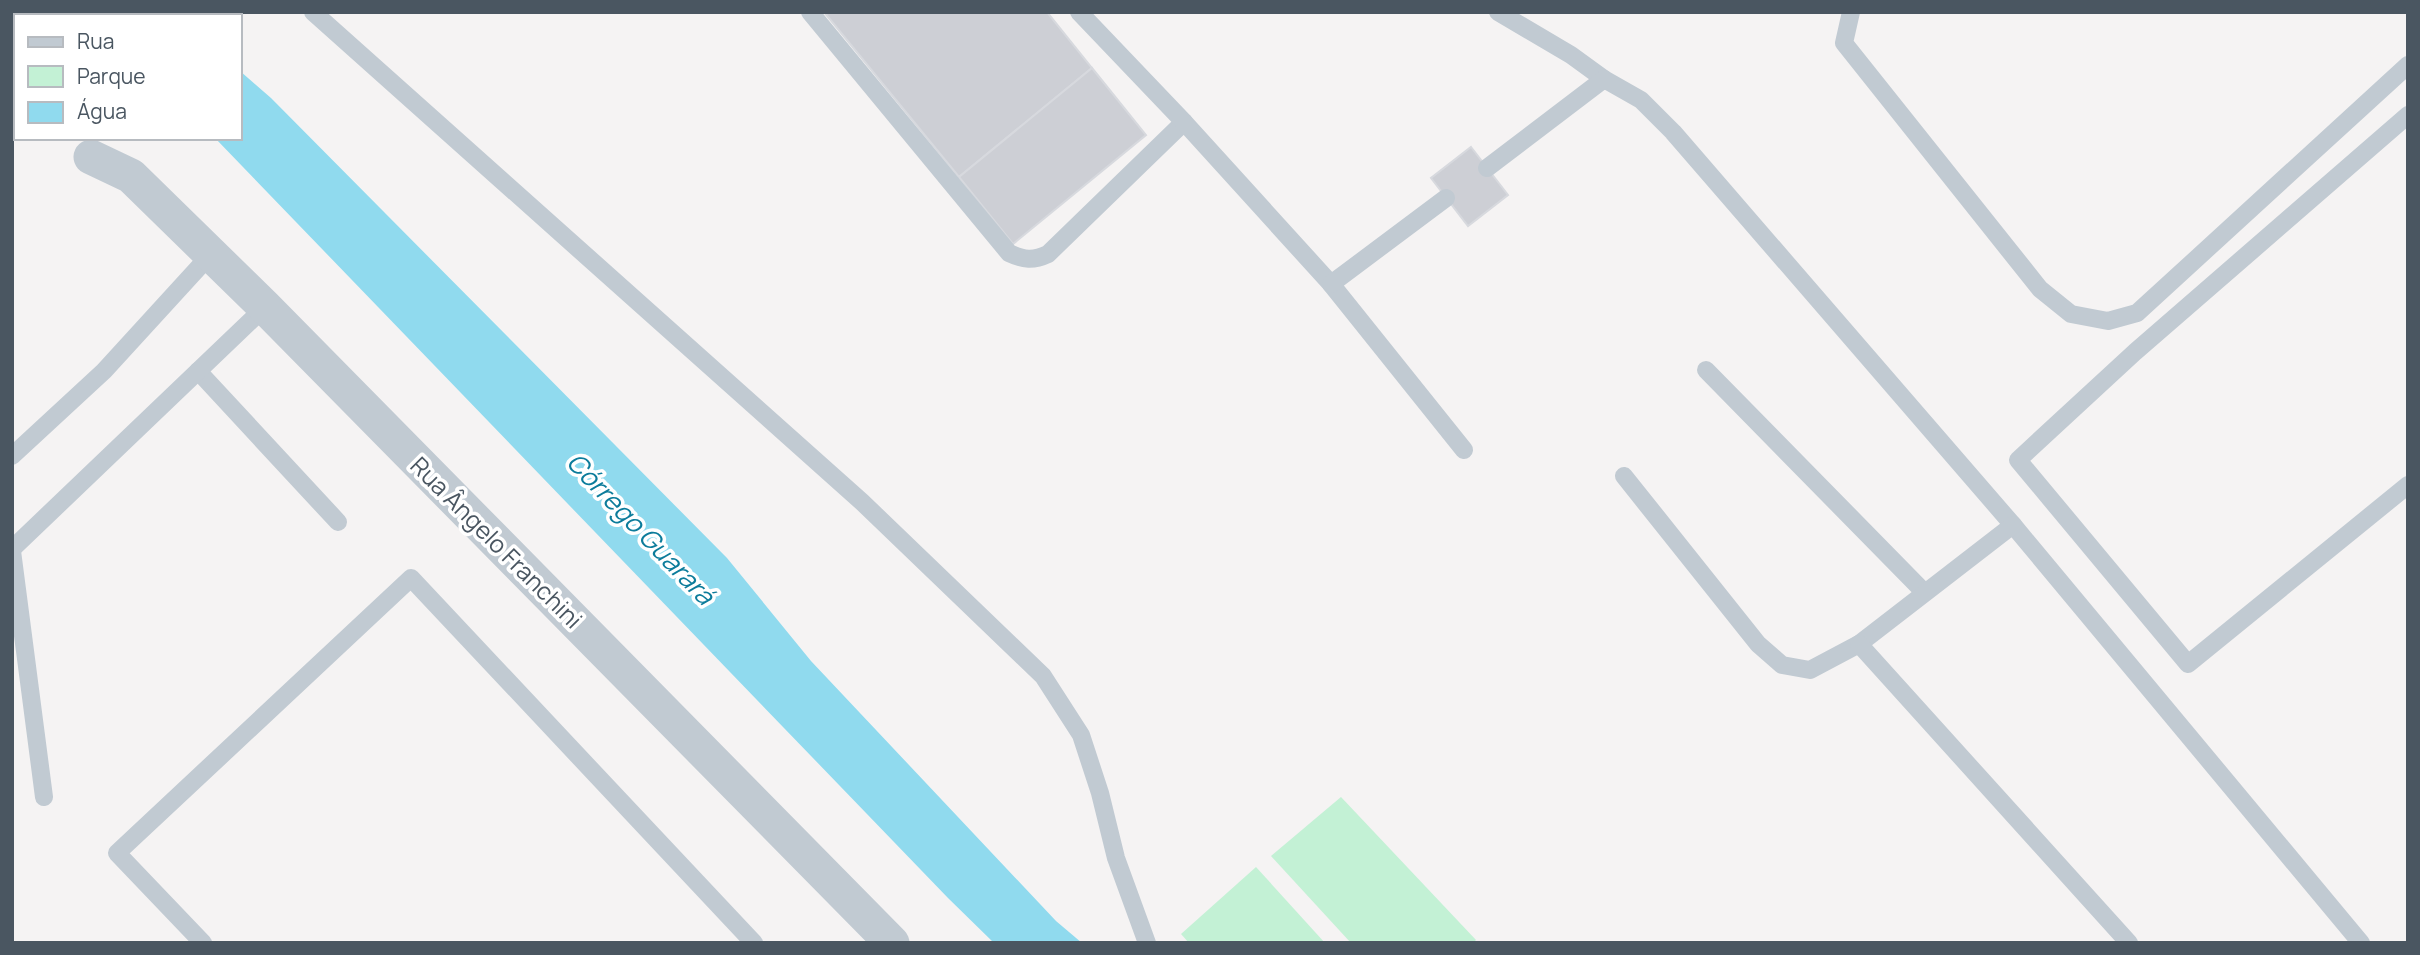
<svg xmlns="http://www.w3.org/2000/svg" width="2420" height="955" font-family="Manrope,sans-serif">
<rect width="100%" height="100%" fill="#f5f3f3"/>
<g fill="#c3f1d5">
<path d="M 12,12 L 94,12 L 98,16 L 16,16 L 16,63 L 12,60 Z"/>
<path d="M 1341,797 L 1476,940 L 1473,943 L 1351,943 L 1271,856 Z"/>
<path d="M 1256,867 L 1325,943 L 1189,943 L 1181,934 Z"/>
</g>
<g fill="#90daee">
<path d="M 94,12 L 173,12 L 177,16 L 98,16 Z"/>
<path d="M 240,71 L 271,98 L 727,558 L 811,661 L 1056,921 L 1082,943 L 994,943 L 948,898 L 215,138 L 240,138 Z"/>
</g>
<g fill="#cdcfd5" stroke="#d7d9de" stroke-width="2">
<path d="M 824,12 L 1047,12 L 1092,68 L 959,177 Z"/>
<path d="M 1092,68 L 1146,135 L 1013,244 L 959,177 Z"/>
<path d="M 1471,147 L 1508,195 L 1468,226 L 1431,178 Z"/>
</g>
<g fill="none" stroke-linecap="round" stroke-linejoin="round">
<g stroke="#c1cad2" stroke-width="18">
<path d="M 313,12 L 862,502 L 1043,676 L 1081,735 L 1100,793 L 1116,858 L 1147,943"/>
<path d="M 810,12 L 1009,253 C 1024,260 1033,261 1048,254 L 1184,122"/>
<path d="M 1079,12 L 1184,122 L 1331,284 L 1464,450"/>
<path d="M 1498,12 L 1571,55 L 1604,79"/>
<path d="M 1851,12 L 1844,43 L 2040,289 L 2071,314 L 2108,321 L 2137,313 L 2408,65"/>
<path d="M 2408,115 L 2135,352 L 2018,460 L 2188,664 L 2408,485"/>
<path d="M 1487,168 L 1604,79 L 1641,100 L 1673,132 L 2013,525 L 2361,943"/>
<path d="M 1331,284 L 1446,198"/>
<path d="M 1706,370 L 1924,592"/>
<path d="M 198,371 L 338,522"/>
<path d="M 12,456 L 104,371 L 211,254"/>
<path d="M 1624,476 L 1758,644 L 1782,665 L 1810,670 L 1859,644 L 2013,525"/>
<path d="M 12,549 L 265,307"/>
<path d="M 12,551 L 44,797"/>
<path d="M 1859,644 L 2129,943"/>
<path d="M 203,943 L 117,853 L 411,578 L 754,943"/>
</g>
<path stroke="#c1cad2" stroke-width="35" d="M 91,157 L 131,176 L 265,307 L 892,943"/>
</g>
<g text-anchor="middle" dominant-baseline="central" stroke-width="7" stroke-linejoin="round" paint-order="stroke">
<g font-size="24" fill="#4a5661" stroke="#fff">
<text transform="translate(497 542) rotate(45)">Rua Ângelo Franchini</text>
</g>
<g font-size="26" font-style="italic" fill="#0c7c9b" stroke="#fff">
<text transform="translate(641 528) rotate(46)">Córrego Guarará</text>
</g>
</g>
<rect width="2420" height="955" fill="none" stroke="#4a5661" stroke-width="28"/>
<rect x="14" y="14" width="228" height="126" fill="#ffffff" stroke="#b7bbc0" stroke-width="2"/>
<rect x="28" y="37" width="35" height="10" fill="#c1cad2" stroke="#b7bbc0" stroke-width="2"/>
<text x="77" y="49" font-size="21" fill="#4a5661">Rua</text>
<rect x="28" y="66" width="35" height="21" fill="#c3f1d5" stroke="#b7bbc0" stroke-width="2"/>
<text x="77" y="84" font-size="21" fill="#4a5661">Parque</text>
<rect x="28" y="102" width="35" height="21" fill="#90daee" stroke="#b7bbc0" stroke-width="2"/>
<text x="77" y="119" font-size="21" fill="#4a5661">Água</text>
</svg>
